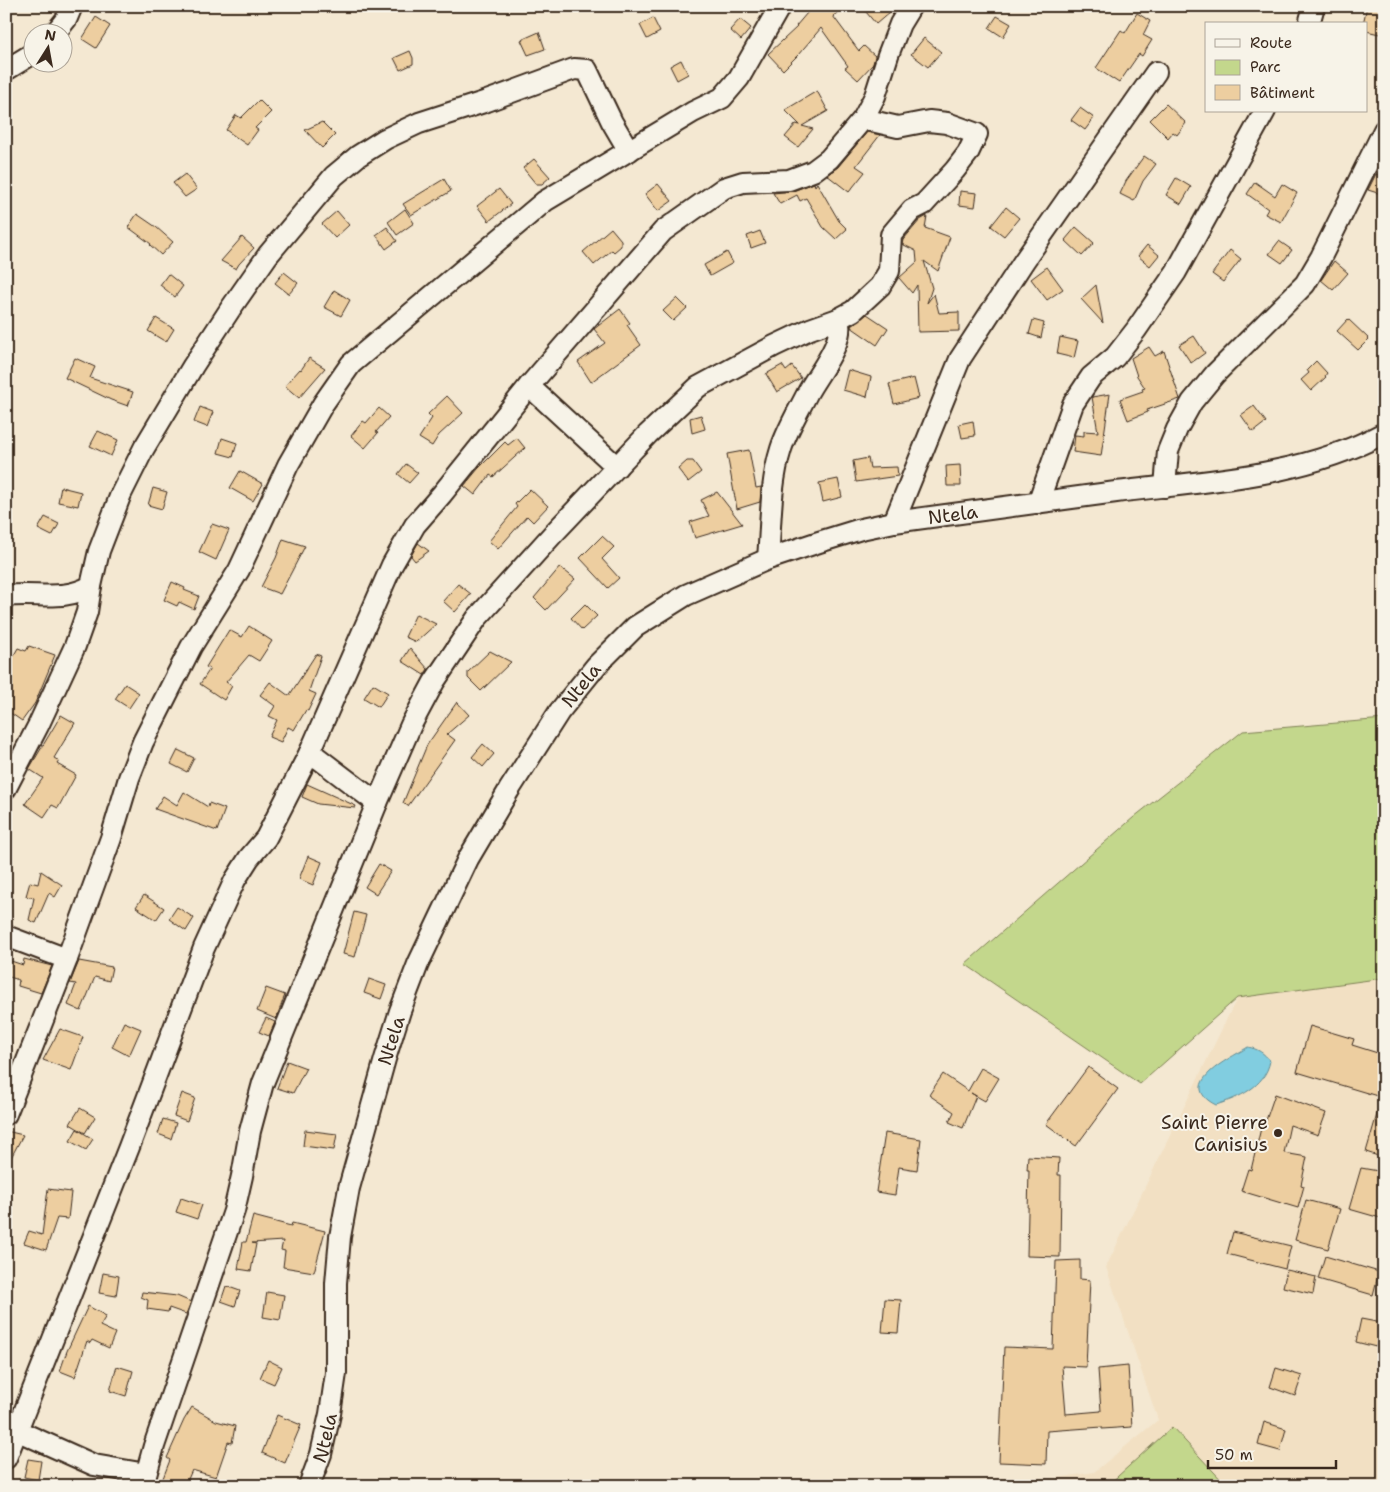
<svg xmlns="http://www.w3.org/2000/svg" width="1390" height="1492" font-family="'Shantell Sans',sans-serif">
<rect width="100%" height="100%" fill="#f4e8d2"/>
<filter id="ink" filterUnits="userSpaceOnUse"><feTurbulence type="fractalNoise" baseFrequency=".02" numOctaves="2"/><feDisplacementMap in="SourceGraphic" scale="10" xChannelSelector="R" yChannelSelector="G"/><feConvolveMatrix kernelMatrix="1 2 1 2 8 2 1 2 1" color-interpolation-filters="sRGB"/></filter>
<g filter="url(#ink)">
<path fill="#f2e0c3" d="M 1384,978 L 1384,1486 L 1043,1486 L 1039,1481 L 1094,1472 L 1158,1420 L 1106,1267 L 1237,998 Z"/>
<g fill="#c3d78c" stroke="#7f8055">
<path d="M 1384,719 L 1384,978 L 1237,998 L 1140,1084 L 965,964 L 1134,817 L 1243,731 Z"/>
<path d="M 1172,1427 L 1227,1486 L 1107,1486 Z"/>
</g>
<path fill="#81cde0" stroke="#658c92" d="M 1248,1047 C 1258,1049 1264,1053 1270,1061 C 1265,1087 1238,1098 1216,1105 C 1174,1084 1231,1058 1248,1047 Z"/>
<g fill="#edcea0" stroke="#3b2a1e">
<path d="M 813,6 L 847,6 L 833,16 L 859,51 L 864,46 L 875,56 L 873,64 L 858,80 L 845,68 L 848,66 L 821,28 L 798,55 L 783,70 L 768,54 L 797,27 L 796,26 Z"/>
<path d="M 861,6 L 897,6 L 876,24 Z"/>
<path d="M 1367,6 L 1384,6 L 1384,35 L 1366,31 L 1366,24 L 1363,24 Z"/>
<path d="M 1137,13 L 1150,21 L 1143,35 L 1152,40 L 1142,56 L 1139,54 L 1119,83 L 1096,68 L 1121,30 L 1125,33 Z"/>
<path d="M 997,16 L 1011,24 L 1003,37 L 989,28 Z"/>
<path d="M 96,17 L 110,26 L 96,48 L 82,39 Z"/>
<path d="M 653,18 L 660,32 L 647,39 L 640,25 Z"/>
<path d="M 740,19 L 751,28 L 741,40 L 730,30 Z"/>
<path d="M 539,32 L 545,49 L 528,55 L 521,40 Z"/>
<path d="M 924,38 L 941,52 L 928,67 L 911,54 Z"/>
<path d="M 410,51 L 413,58 L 413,64 L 400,70 L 394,58 Z"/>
<path d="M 681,60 L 688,74 L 677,80 L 670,66 Z"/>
<path d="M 817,91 L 828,111 L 802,126 L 813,129 L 798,147 L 785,137 L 796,124 L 800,125 L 785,110 Z"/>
<path d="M 259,100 L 271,112 L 255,128 L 258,130 L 247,145 L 226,130 L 236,115 L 241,118 Z"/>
<path d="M 1166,104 L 1186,123 L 1177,135 L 1173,132 L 1168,138 L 1150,120 Z"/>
<path d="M 1080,108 L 1094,118 L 1085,130 L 1071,120 Z"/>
<path d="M 322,122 L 335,135 L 322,148 L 305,130 Z"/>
<path d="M 867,132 L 880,135 L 856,166 L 865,172 L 849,192 L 827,175 L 838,167 Z"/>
<path d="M 1144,156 L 1156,164 L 1143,181 L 1134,201 L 1120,194 L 1126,181 Z"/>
<path d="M 534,159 L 550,177 L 542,184 L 536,184 L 523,168 Z"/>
<path d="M 185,174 L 197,189 L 185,197 L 173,183 Z"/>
<path d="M 1376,174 L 1384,176 L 1384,195 L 1368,190 Z"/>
<path d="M 1176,178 L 1191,187 L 1181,204 L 1166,195 Z"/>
<path d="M 444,179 L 451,191 L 411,215 L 403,204 Z"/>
<path d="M 1255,182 L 1275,196 L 1282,184 L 1297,193 L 1281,222 L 1265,214 L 1268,209 L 1247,194 Z"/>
<path d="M 814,183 L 815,186 L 817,183 L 839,221 L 847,229 L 836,239 L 823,227 L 806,198 L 800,201 L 797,195 L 780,204 L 773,193 L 793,191 Z"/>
<path d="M 658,184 L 672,201 L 658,211 L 645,194 Z"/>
<path d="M 499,189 L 511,204 L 489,221 L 477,206 Z"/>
<path d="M 960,191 L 977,193 L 975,207 L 959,205 Z"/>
<path d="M 1006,207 L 1019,218 L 1004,236 L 991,226 Z"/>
<path d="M 405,209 L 414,223 L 397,235 L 388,222 Z"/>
<path d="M 337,211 L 349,225 L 335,238 L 322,224 Z"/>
<path d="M 137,214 L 156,227 L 173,242 L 161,255 L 150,245 L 151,244 L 128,227 Z"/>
<path d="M 927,216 L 925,228 L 950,237 L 938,271 L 924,261 L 932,288 L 927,303 L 934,294 L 939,313 L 959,312 L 959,331 L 918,332 L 917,285 L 912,293 L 899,278 L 917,262 L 916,251 L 902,244 L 903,240 L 920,220 Z"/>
<path d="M 387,227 L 397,241 L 386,249 L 376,235 Z"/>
<path d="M 1076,227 L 1094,243 L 1082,256 L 1065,240 Z"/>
<path d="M 611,228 L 621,240 L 621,246 L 614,252 L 612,250 L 594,265 L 583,252 Z"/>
<path d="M 760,231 L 765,243 L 751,248 L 747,236 Z"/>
<path d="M 242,237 L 254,248 L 239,264 L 236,269 L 221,261 Z"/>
<path d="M 1279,241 L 1292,250 L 1282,263 L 1269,254 Z"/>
<path d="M 1147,245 L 1159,255 L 1150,266 L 1138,256 Z"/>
<path d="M 1230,250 L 1241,259 L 1223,282 L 1212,274 Z"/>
<path d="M 727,252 L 733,263 L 710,276 L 704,265 Z"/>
<path d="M 1334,261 L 1348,273 L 1333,290 L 1321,280 Z"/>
<path d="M 1047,267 L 1063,289 L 1047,300 L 1031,279 Z"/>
<path d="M 284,272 L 298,283 L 289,294 L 275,283 Z"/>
<path d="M 168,274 L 183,286 L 175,297 L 160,285 Z"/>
<path d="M 1096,285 L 1103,323 L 1081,299 Z"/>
<path d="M 334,290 L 350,300 L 341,316 L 324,307 Z"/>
<path d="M 677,298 L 687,308 L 673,321 L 663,311 Z"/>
<path d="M 620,309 L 630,323 L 627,325 L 641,345 L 591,382 L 578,362 L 605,343 L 594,329 Z"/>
<path d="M 867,314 L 888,328 L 877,345 L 851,327 L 851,326 Z"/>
<path d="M 156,318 L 174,329 L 166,342 L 148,331 Z"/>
<path d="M 1348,319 L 1369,339 L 1358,350 L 1337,331 Z"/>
<path d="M 1033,320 L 1044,323 L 1041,338 L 1029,334 Z"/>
<path d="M 1194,336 L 1205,353 L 1191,363 L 1179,345 Z"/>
<path d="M 1060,337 L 1078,341 L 1074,358 L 1057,354 Z"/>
<path d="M 1149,347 L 1155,356 L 1164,351 L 1180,399 L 1147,410 L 1148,412 L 1128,420 L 1120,399 L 1143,391 L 1142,389 L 1145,388 L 1137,376 L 1131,358 Z"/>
<path d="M 75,358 L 95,367 L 90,378 L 133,392 L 128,406 L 111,400 L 65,378 Z"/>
<path d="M 309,358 L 325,368 L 299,398 L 285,386 L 300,369 L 301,370 Z"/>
<path d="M 1316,361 L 1327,373 L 1325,376 L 1326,377 L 1311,391 L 1301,380 L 1309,373 L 1307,370 Z"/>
<path d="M 782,365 L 786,371 L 792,366 L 801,378 L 777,392 L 766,374 Z"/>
<path d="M 848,370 L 871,377 L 867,397 L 843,390 Z"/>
<path d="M 914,378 L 919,398 L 894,404 L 889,384 Z"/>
<path d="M 1110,394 L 1101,456 L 1073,452 L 1075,435 L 1084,436 L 1084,431 L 1098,432 L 1092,397 Z"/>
<path d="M 447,396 L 463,413 L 439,435 L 432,446 L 419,438 L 432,418 L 428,414 Z"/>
<path d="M 1254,406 L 1266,422 L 1253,432 L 1241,415 Z"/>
<path d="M 200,407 L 213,412 L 207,427 L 194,422 Z"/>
<path d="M 379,408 L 389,417 L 376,432 L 378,433 L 365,448 L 351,436 L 363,421 L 366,423 Z"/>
<path d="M 701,415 L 705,429 L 692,433 L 690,418 Z"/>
<path d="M 973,421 L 975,436 L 962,438 L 959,424 Z"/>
<path d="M 98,431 L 118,440 L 111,456 L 90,446 Z"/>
<path d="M 222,438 L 237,443 L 233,457 L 218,453 Z"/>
<path d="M 517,438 L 525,448 L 493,477 L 490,475 L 475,495 L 464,486 L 478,469 L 505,442 L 508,445 Z"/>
<path d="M 749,450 L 756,488 L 761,487 L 761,488 L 760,502 L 737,509 L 727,454 Z"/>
<path d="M 868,458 L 870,468 L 897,467 L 898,476 L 856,482 L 853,461 Z"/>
<path d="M 687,461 L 693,461 L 701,472 L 688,482 L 678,469 Z"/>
<path d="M 406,464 L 418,473 L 409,483 L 398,474 Z"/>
<path d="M 960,465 L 961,486 L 947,486 L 946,466 Z"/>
<path d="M 240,471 L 263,484 L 253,501 L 230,488 Z"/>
<path d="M 838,479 L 842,497 L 823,502 L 819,483 Z"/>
<path d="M 61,487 L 81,492 L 78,506 L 58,502 Z"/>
<path d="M 153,488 L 167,492 L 162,509 L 148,505 Z"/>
<path d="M 530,489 L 548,506 L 533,522 L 527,516 L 498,549 L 489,541 L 517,507 L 515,504 Z"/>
<path d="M 717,492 L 742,524 L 695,538 L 690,522 L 709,516 L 701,500 Z"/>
<path d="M 45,517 L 59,524 L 52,536 L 38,529 Z"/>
<path d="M 212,524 L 229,530 L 216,560 L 199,552 Z"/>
<path d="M 602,536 L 614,547 L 602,559 L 619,578 L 608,588 L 580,558 Z"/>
<path d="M 283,539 L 305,546 L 280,594 L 261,587 L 276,558 Z"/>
<path d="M 418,543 L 429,551 L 415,561 L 411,556 Z"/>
<path d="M 560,567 L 575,579 L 546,610 L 534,598 Z"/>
<path d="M 172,582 L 185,588 L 184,590 L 199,596 L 194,609 L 179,602 L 177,606 L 164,600 Z"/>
<path d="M 458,584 L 471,594 L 455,612 L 443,601 Z"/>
<path d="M 585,604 L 597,616 L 582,630 L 571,618 Z"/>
<path d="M 416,614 L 436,624 L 416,642 L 405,637 Z"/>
<path d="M 249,626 L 272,641 L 259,661 L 249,655 L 226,682 L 232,686 L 224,700 L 200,684 L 210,669 L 206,667 L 229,630 L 242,637 Z"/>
<path d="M 29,646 L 55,655 L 35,703 L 22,721 L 6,710 L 6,669 L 18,648 L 26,651 Z"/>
<path d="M 410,648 L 428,669 L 424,675 L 402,661 Z"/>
<path d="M 490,651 L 511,662 L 481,691 L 468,678 L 468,672 Z"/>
<path d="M 316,654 L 321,656 L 309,691 L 316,694 L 308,711 L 306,710 L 294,730 L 288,727 L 281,742 L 269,737 L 277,720 L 269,716 L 275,706 L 260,695 L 270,682 L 289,696 Z"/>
<path d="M 125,684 L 139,693 L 129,708 L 115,699 Z"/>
<path d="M 373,684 L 388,693 L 379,707 L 364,698 Z"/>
<path d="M 457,702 L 469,715 L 447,734 L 455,740 L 408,806 L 403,803 L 427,745 Z"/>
<path d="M 61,715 L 75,723 L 54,758 L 59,761 L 57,764 L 76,775 L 58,808 L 52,805 L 44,817 L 25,804 L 43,778 L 29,769 Z"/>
<path d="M 483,744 L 494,754 L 483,767 L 472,757 Z"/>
<path d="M 178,750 L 194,758 L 187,772 L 171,764 Z"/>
<path d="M 307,784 L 356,806 L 355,808 L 318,804 L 302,797 Z"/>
<path d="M 184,792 L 208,807 L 209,803 L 225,809 L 217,831 L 155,809 L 163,796 L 177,805 Z"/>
<path d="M 308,856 L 322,862 L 313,885 L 299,879 Z"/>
<path d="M 379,864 L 391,871 L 376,894 L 365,887 Z"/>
<path d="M 41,871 L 62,885 L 55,897 L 49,893 L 36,923 L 29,920 L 34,898 L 26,896 L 30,882 L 38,884 Z"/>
<path d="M 144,895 L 164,908 L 156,920 L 136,907 Z"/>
<path d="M 177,907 L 194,918 L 186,931 L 169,919 Z"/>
<path d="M 354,912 L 366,915 L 355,957 L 343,954 Z"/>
<path d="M 24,959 L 52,966 L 41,993 L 18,986 L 19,980 L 6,976 L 11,961 L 23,965 Z"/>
<path d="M 79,961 L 112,967 L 109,981 L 95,977 L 81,1011 L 68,1005 L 76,984 L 70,983 Z"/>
<path d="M 369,979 L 386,985 L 381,999 L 364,993 Z"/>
<path d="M 266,988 L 285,995 L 276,1019 L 257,1011 Z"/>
<path d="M 266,1018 L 275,1022 L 269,1036 L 259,1032 Z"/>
<path d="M 124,1022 L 141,1029 L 129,1056 L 112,1047 Z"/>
<path d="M 1310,1026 L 1354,1039 L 1352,1045 L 1384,1055 L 1384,1098 L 1297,1072 Z"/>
<path d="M 60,1029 L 83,1037 L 71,1070 L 43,1060 Z"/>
<path d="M 287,1061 L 306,1068 L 293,1093 L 277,1088 Z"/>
<path d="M 1088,1067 L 1118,1089 L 1076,1146 L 1046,1124 Z"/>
<path d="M 981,1068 L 999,1078 L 985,1101 L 971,1093 L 976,1096 L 963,1128 L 949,1122 L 954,1112 L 929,1095 L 943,1074 L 968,1091 Z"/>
<path d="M 182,1093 L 195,1098 L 187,1121 L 174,1116 Z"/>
<path d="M 1275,1094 L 1326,1113 L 1318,1135 L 1290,1125 L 1284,1153 L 1307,1157 L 1301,1185 L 1304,1186 L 1298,1208 L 1241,1191 L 1248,1169 L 1251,1170 L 1261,1128 L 1263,1129 Z"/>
<path d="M 1380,1104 L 1384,1104 L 1384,1158 L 1366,1152 Z"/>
<path d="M 80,1108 L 95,1117 L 85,1133 L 70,1124 Z"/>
<path d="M 163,1119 L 176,1123 L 171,1139 L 158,1134 Z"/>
<path d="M 77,1129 L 93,1139 L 86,1150 L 70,1141 Z"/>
<path d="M 305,1130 L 337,1134 L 334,1150 L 303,1146 Z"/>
<path d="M 6,1131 L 23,1135 L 6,1167 Z"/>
<path d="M 885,1133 L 921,1139 L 917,1170 L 899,1167 L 895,1195 L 876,1192 Z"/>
<path d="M 1028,1156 L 1059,1158 L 1058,1175 L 1061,1175 L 1060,1257 L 1027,1256 L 1029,1170 L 1027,1170 Z"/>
<path d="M 1361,1168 L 1384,1172 L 1384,1219 L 1349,1209 Z"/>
<path d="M 48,1189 L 71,1192 L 68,1219 L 57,1218 L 46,1250 L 24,1243 L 29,1231 L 42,1235 Z"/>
<path d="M 181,1198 L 202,1205 L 197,1219 L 176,1212 Z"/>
<path d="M 1306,1200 L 1340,1209 L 1328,1249 L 1295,1240 Z"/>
<path d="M 253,1216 L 291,1226 L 292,1223 L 325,1231 L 314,1272 L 283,1267 L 285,1251 L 281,1250 L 283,1241 L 252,1243 L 256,1244 L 251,1271 L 238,1269 L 243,1242 L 246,1242 Z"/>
<path d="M 1233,1232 L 1291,1246 L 1285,1269 L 1227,1254 Z"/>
<path d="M 1325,1256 L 1379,1272 L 1373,1295 L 1318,1279 Z"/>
<path d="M 1080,1260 L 1080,1279 L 1090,1280 L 1086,1367 L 1062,1366 L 1066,1414 L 1101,1411 L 1098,1369 L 1128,1366 L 1132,1427 L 1102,1429 L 1102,1427 L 1047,1431 L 1046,1464 L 999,1462 L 1004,1347 L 1053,1349 L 1056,1261 Z"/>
<path d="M 1287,1270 L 1316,1277 L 1313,1294 L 1283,1287 Z"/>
<path d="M 103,1273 L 119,1276 L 116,1296 L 99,1293 Z"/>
<path d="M 226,1286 L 240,1291 L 235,1306 L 221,1301 Z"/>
<path d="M 142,1292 L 177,1296 L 191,1302 L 186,1314 L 169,1308 L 168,1312 L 147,1309 L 148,1300 L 141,1297 Z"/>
<path d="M 267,1292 L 284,1295 L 280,1320 L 263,1317 Z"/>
<path d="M 885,1299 L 901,1300 L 898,1333 L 882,1332 Z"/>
<path d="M 88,1306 L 106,1316 L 100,1326 L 115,1333 L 109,1348 L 92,1340 L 90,1343 L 87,1341 L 75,1377 L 60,1371 L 67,1351 Z"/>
<path d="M 1361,1319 L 1382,1323 L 1376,1347 L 1356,1342 Z"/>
<path d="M 268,1360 L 282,1367 L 274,1384 L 260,1378 Z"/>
<path d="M 117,1366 L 133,1371 L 126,1396 L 110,1391 Z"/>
<path d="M 1276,1368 L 1302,1376 L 1295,1396 L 1270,1387 Z"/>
<path d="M 192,1407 L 216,1421 L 235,1426 L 232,1443 L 228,1442 L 216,1477 L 192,1470 L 185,1486 L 160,1486 L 170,1460 L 167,1458 L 184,1420 Z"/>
<path d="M 277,1415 L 301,1425 L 285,1463 L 262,1453 Z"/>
<path d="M 1264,1422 L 1286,1429 L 1280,1451 L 1258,1445 Z"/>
<path d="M 28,1459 L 41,1461 L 38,1480 L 24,1477 Z"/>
</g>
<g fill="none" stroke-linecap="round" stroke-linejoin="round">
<g stroke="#3b2a1e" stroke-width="24">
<g id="minor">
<path d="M 1309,24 L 1314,6"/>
<path d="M 56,32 L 67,18 L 72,6"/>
<path d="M 6,70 L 32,54"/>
<path d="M 529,386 L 617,467"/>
<path d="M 1165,487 L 1168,451 L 1177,429 L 1192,402 L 1215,374 L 1305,284 L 1321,257 L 1384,130"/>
<path d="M 1038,503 L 1073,404 L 1091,377 L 1115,357 L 1136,330 L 1176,272 L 1265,111"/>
<path d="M 894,522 L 960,359 L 1024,261 L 1156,72"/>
<path d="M 768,559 C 771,523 770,484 781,449 C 787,430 798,412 807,394 C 817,374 846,342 838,319"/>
<path d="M 6,596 C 37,592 63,602 91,586"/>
<path d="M 310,752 L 377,803"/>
<path d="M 6,788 L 38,726 L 75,646 L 87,612 L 91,586 L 99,551 L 121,494 L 144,448 L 193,366 L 231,308 L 268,255 L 334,176 L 358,156 L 385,139 L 419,123 L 487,101 L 574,69 L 587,70 L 612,122 L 629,151"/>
<path d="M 6,936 L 67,959"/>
<path d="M 6,1114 L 67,959 L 111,838 L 129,778 L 143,742 L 191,647 L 239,570 L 288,465 L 323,404 L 351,364 L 545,201 L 693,112 L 722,98 L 739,78 L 780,6"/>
<path d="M 16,1430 L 94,1465 L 146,1474"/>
<path d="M 6,1458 L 129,1147 L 204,948 L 235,880 L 249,858 L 266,838 L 310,752 L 392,565 L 415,525 L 442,494 L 529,386 L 663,231 L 724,188 L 743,182 L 789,180 L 813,171 L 829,159 L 863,119 L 875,96 L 888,55 L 900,24 L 911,6"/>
<path d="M 143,1486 L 154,1446 L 234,1211 L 242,1176 L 250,1131 L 263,1083 L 377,803 L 411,725 L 434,682 L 477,618 L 553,534 L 648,434 L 698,387 L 774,346 L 810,329 L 838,319 L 853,311 L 880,286 L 889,271 L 891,235 L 912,210 L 924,204 L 955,170 L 968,153 L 977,134 L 947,123 L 929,121 L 898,127 L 863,119"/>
<path id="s1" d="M 309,1486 L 321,1454 L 330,1414 L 336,1373 L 336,1283 L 340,1237 L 349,1188 L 385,1059 L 400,1011 L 418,964 L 468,859 L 509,790 L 559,712 L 596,666 L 635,627 L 686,595 L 768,559 L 819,542 L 861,529 L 894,522 C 968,512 1042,502 1116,492 C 1206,481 1302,477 1384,433"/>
</g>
</g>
<use href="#minor" stroke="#f7f3e8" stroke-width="20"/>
</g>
</g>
<circle fill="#3b2a1e" stroke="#f7f3e8" stroke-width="2" cx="1278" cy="1133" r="5"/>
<g text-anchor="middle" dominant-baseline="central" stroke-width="4" stroke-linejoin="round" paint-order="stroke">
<g font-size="19" fill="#3b2a1e" stroke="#f7f3e8">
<text stroke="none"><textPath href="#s1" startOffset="1281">Ntela</textPath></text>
<text stroke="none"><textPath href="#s1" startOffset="861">Ntela</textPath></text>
<text stroke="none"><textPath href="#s1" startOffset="456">Ntela</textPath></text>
<text stroke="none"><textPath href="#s1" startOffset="51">Ntela</textPath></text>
</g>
<g font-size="19" fill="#3b2a1e" stroke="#f7f3e8" text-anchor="end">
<text x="1268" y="1122">Saint Pierre<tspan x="1268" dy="22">Canisius</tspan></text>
</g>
</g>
<rect width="1390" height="1492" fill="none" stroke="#f7f3e8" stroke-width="25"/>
<rect x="12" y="12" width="1365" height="1467" fill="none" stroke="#3b2a1e" stroke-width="2" filter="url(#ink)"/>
<rect x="1205" y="22" width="162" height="90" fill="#f7f3e8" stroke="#aca397"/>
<rect x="1215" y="39" width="25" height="8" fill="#f7f3e8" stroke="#aca397"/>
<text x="1250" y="48" font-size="15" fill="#3b2a1e">Route</text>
<rect x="1215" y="60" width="25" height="15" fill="#c3d78c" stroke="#aca397"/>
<text x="1250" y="72" font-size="15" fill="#3b2a1e">Parc</text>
<rect x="1215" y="85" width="25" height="15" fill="#edcea0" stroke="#aca397"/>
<text x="1250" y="98" font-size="15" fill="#3b2a1e">Bâtiment</text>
<g transform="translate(48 48) rotate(11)"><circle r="24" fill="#f7f3e8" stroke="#aca397"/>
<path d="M0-4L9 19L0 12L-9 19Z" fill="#3b2a1e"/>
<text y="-8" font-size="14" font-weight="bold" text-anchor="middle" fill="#3b2a1e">N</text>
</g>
<path d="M1208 1460v8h128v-8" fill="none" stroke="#3b2a1e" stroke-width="2.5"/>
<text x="1215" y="1460" font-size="15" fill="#3b2a1e" stroke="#f7f3e8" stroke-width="4" paint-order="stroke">50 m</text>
</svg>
